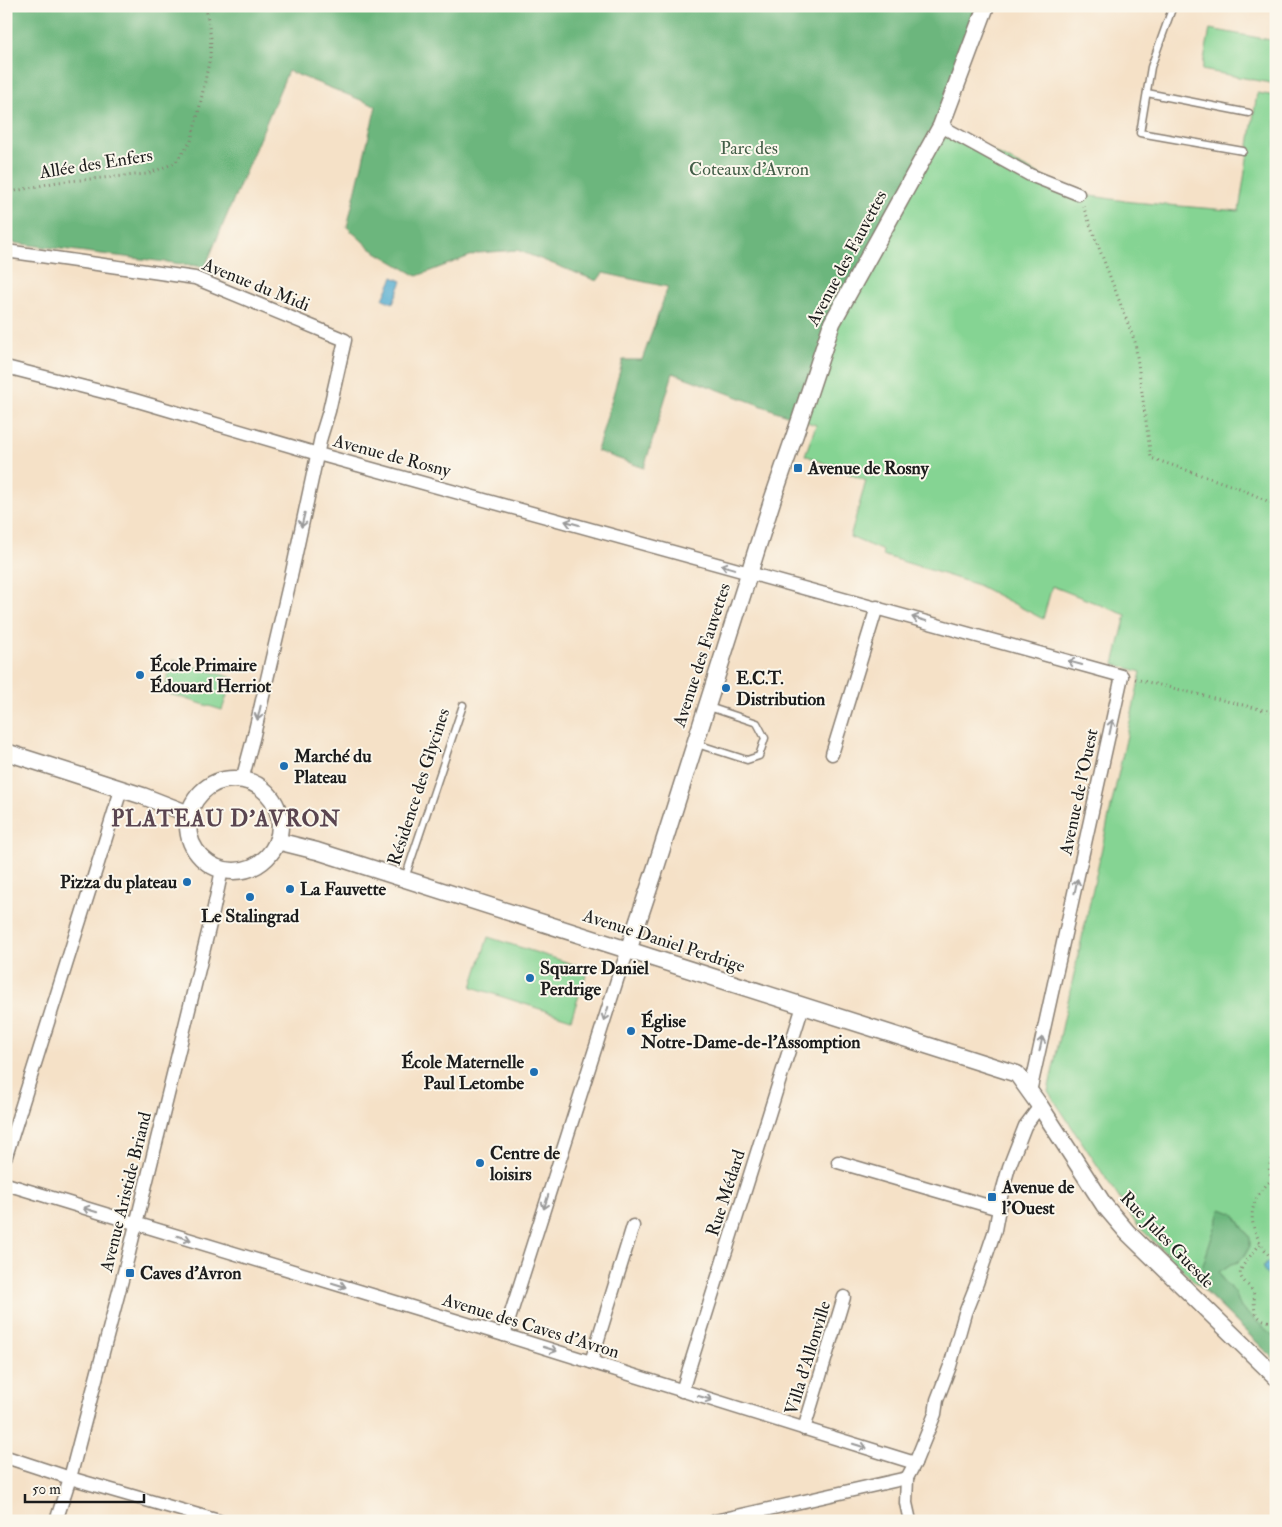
<svg xmlns="http://www.w3.org/2000/svg" width="1282" height="1527" font-family="'IM FELL Double Pica',serif">
<rect width="100%" height="100%" fill="#fbf7ec"/>
<filter id="ink" filterUnits="userSpaceOnUse"><feTurbulence type="fractalNoise" baseFrequency=".02" numOctaves="2"/><feDisplacementMap in="SourceGraphic" scale="10" xChannelSelector="R" yChannelSelector="G"/><feConvolveMatrix kernelMatrix="1 2 1 2 8 2 1 2 1" color-interpolation-filters="sRGB"/></filter>
<filter id="wash" filterUnits="userSpaceOnUse"><feTurbulence type="fractalNoise" baseFrequency=".0096" numOctaves="4" result="noise"/><feDisplacementMap in="SourceGraphic" scale="20" xChannelSelector="R" yChannelSelector="G"/><feGaussianBlur stdDeviation="1.12" result="paint"/><feColorMatrix in="noise" values="0 0 0 0 0 0 0 0 0 0 0 0 0 0 0 0 0 1.4 0 .05"/><feComposite in="paint" operator="in"/></filter>
<g filter="url(#wash)">
<rect width="100%" height="100%" fill="#f5e1c7"/>
<g fill="#85d493" stroke="#507858">
<path d="M 1210,29 L 1276,41 L 1276,84 L 1202,70 Z"/>
<path d="M 1257,93 L 1276,96 L 1276,1361 L 1137,1225 L 1048,1091 L 1141,672 L 1114,664 L 1126,615 L 1052,586 L 1043,619 L 978,585 L 882,555 L 883,551 L 850,537 L 866,481 L 805,455 L 816,425 L 801,420 L 832,323 L 941,126 L 1078,194 L 1132,202 L 1239,211 Z"/>
<path d="M 173,660 L 233,678 L 222,710 L 163,692 Z"/>
<path d="M 488,937 L 588,969 L 571,1019 L 472,987 Z"/>
</g>
<g fill="#6cb67d" stroke="#44694c">
<path d="M 6,6 L 986,6 L 941,126 L 832,323 L 800,420 L 673,373 L 644,468 L 597,451 L 623,360 L 642,360 L 668,287 L 603,273 L 597,281 L 517,250 L 478,253 L 417,276 L 371,249 L 347,227 L 376,106 L 288,71 L 205,267 L 6,242 Z"/>
<path d="M 1221,1209 L 1234,1214 L 1250,1238 L 1250,1246 L 1245,1255 L 1238,1262 L 1231,1264 L 1219,1272 L 1224,1282 L 1235,1292 L 1241,1308 L 1276,1338 L 1276,1361 L 1197,1283 Z"/>
</g>
<g fill="#51abcf" stroke="#366476">
<path d="M 393,277 L 402,281 L 393,303 L 383,299 Z"/>
<path d="M 1276,1260 L 1276,1286 L 1272,1283 L 1262,1267 L 1266,1263 Z"/>
</g>
</g>
<g filter="url(#ink)">
<g fill="none" stroke-linecap="round" stroke-linejoin="round">
<g stroke="#887e72" stroke-width="9">
<g id="service">
<path d="M 1173,6 L 1151,67 L 1140,133 L 1243,151"/>
<path d="M 1147,93 L 1249,113"/>
<path d="M 697,744 L 747,760 L 759,756 L 765,738 L 757,723 L 709,707"/>
<path d="M 405,878 L 463,705"/>
</g>
</g>
<g stroke="#887e72" stroke-width="15">
<g id="minor">
<path d="M 941,126 L 1030,175 L 1078,194"/>
<path d="M 6,251 L 195,278 L 345,340 L 329,411 L 321,437 L 292,572 L 253,739 L 242,780"/>
<path d="M 6,367 L 131,399 L 318,454 L 1122,676 L 1030,1092"/>
<path d="M 832,754 L 877,607"/>
<path d="M 6,1156 L 121,790"/>
<path d="M 838,1162 L 999,1209"/>
<path d="M 6,1184 L 504,1335 L 915,1463"/>
<path d="M 504,1335 L 618,977 L 628,951"/>
<path d="M 591,1362 L 633,1226"/>
<path d="M 682,1391 L 803,1006"/>
<path d="M 804,1429 L 844,1297"/>
<path d="M 6,1457 L 70,1478 L 219,1521"/>
<path d="M 56,1521 L 70,1478 L 128,1257 L 213,912 L 222,870"/>
<path d="M 715,1521 L 907,1478"/>
<path d="M 910,1521 L 906,1503 L 907,1478 L 915,1463 L 935,1414 L 937,1400 L 950,1366 L 965,1313 L 977,1283 L 995,1230 L 1002,1192 L 1009,1167 L 1025,1126 L 1040,1106"/>
</g>
</g>
<g stroke="#887e72" stroke-width="19">
<g id="tertiary">
<path d="M 6,752 L 143,796 L 189,814"/>
<circle cx="234" cy="825" r="46"/>
<path d="M 277,841 L 317,851 L 1017,1074 L 1040,1106 L 1104,1205 L 1127,1232 L 1276,1377"/>
<path d="M 628,951 L 656,867 L 773,498 L 800,420 L 832,323 L 941,126 L 986,6"/>
</g>
</g>
<g stroke="#887e72" stroke-width="3" stroke-dasharray="1 4" stroke-linecap="butt">
<path d="M 6,193 L 57,182 L 147,174 L 175,163 L 191,141 L 199,110 L 210,57 L 211,38 L 206,8 L 205,6"/>
<path d="M 1083,206 L 1135,342 L 1151,458 L 1239,488 L 1276,505"/>
<path d="M 1135,679 L 1276,713"/>
<path d="M 1276,1150 C 1271,1164 1264,1169 1276,1183"/>
<path d="M 1276,1175 C 1270,1182 1262,1188 1258,1196 C 1243,1221 1260,1245 1276,1264"/>
<path d="M 1260,1244 C 1256,1250 1243,1263 1241,1270 C 1238,1279 1247,1283 1252,1290 C 1257,1298 1251,1309 1258,1316 C 1262,1321 1270,1321 1276,1324"/>
</g>
<use href="#service" stroke="#fff" stroke-width="6"/>
<use href="#minor" stroke="#fff" stroke-width="12"/>
<use href="#tertiary" stroke="#fff" stroke-width="16"/>
</g>
<defs><path id="oneway-shaft" d="M-6 0H5M1.5-3L5.5 0L1.5 3" fill="none" stroke-width="1.6" stroke-linecap="round" stroke-linejoin="round" transform="scale(1.25)"/></defs>
<g stroke="#999">
<use href="#oneway-shaft" transform="translate(303 520) rotate(103)"/>
<use href="#oneway-shaft" transform="translate(572 523) rotate(-164)"/>
<use href="#oneway-shaft" transform="translate(728 567) rotate(-164)"/>
<use href="#oneway-shaft" transform="translate(919 619) rotate(-164)"/>
<use href="#oneway-shaft" transform="translate(1075 663) rotate(-165)"/>
<use href="#oneway-shaft" transform="translate(259 713) rotate(103)"/>
<use href="#oneway-shaft" transform="translate(1111 727) rotate(-78)"/>
<use href="#oneway-shaft" transform="translate(1076 886) rotate(-78)"/>
<use href="#oneway-shaft" transform="translate(606 1014) rotate(108)"/>
<use href="#oneway-shaft" transform="translate(1041 1044) rotate(-78)"/>
<use href="#oneway-shaft" transform="translate(546 1202) rotate(108)"/>
<use href="#oneway-shaft" transform="translate(90 1210) rotate(-163)"/>
<use href="#oneway-shaft" transform="translate(184 1238) rotate(17)"/>
<use href="#oneway-shaft" transform="translate(339 1285) rotate(17)"/>
<use href="#oneway-shaft" transform="translate(550 1349) rotate(17)"/>
<use href="#oneway-shaft" transform="translate(705 1398) rotate(17)"/>
<use href="#oneway-shaft" transform="translate(860 1446) rotate(17)"/>
</g>
</g>
<g fill="#1f6fb2" stroke="#fbf7ec" stroke-width="2">
<rect x="793" y="463" width="10" height="10" rx="2.5"/>
<circle cx="140" cy="675" r="5"/>
<circle cx="726" cy="688" r="5"/>
<circle cx="284" cy="766" r="5"/>
<circle cx="187" cy="882" r="5"/>
<circle cx="290" cy="889" r="5"/>
<circle cx="250" cy="897" r="5"/>
<circle cx="530" cy="978" r="5"/>
<circle cx="631" cy="1031" r="5"/>
<circle cx="534" cy="1072" r="5"/>
<circle cx="480" cy="1163" r="5"/>
<rect x="987" y="1192" width="10" height="10" rx="2.5"/>
<rect x="125" y="1268" width="10" height="10" rx="2.5"/>
</g>
<g text-anchor="middle" dominant-baseline="central" stroke-width="4" stroke-linejoin="round" paint-order="stroke">
<g font-size="18" fill="#415c46" stroke="#fbf7ec">
<text x="749" y="148">Parc des<tspan x="749" dy="21">Coteaux d'Avron</tspan></text>
</g>
<g font-size="18" fill="#1c1c1c" stroke="#fbf7ec">
<text transform="translate(96 164) rotate(-9)">Allée des Enfers</text>
<text transform="translate(847 258) rotate(-62)">Avenue des Fauvettes</text>
<text transform="translate(256 285) rotate(22)">Avenue du Midi</text>
<text transform="translate(392 456) rotate(15)">Avenue de Rosny</text>
<text transform="translate(702 655) rotate(-72)">Avenue des Fauvettes</text>
<text transform="translate(419 787) rotate(-72)">Résidence des Glycines</text>
<text transform="translate(1079 792) rotate(-78)">Avenue de l'Ouest</text>
<text transform="translate(664 941) rotate(18)">Avenue Daniel Perdrige</text>
<text transform="translate(126 1192) rotate(-76)">Avenue Aristide Briand</text>
<text transform="translate(726 1193) rotate(-72)">Rue Médard</text>
<text transform="translate(1167 1240) rotate(46)">Rue Jules Guesde</text>
<text transform="translate(531 1326) rotate(17)">Avenue des Caves d'Avron</text>
<text transform="translate(808 1358) rotate(-73)">Villa d'Allonville</text>
</g>
<g font-size="18" font-weight="bold" fill="#1c1c1c" stroke="#fbf7ec" text-anchor="start">
<text x="808" y="468">Avenue de Rosny</text>
<text x="150" y="665">École Primaire<tspan x="150" dy="21">Édouard Herriot</tspan></text>
<text x="736" y="678">E.C.T.<tspan x="736" dy="21">Distribution</tspan></text>
<text x="294" y="756">Marché du<tspan x="294" dy="21">Plateau</tspan></text>
<text x="177" y="882" text-anchor="end">Pizza du plateau</text>
<text x="300" y="889">La Fauvette</text>
<text x="250" y="916" text-anchor="middle">Le Stalingrad</text>
<text x="540" y="968">Squarre Daniel<tspan x="540" dy="21">Perdrige</tspan></text>
<text x="641" y="1021">Église<tspan x="641" dy="21">Notre-Dame-de-l'Assomption</tspan></text>
<text x="524" y="1062" text-anchor="end">École Maternelle<tspan x="524" dy="21">Paul Letombe</tspan></text>
<text x="490" y="1153">Centre de<tspan x="490" dy="21">loisirs</tspan></text>
<text x="1002" y="1187">Avenue de<tspan x="1002" dy="21">l'Ouest</tspan></text>
<text x="140" y="1273">Caves d'Avron</text>
</g>
<g font-size="22" font-weight="bold" letter-spacing="1" fill="#5a4550" stroke="#fbf7ec">
<text x="226" y="819">PLATEAU D'AVRON</text>
</g>
</g>
<rect width="1282" height="1527" fill="none" stroke="#fbf7ec" stroke-width="25"/>
<path d="M25 1494v8h119v-8" fill="none" stroke="#1c1c1c" stroke-width="2.5"/>
<text x="32" y="1494" font-size="15" fill="#1c1c1c" stroke="#fbf7ec" stroke-width="4" paint-order="stroke">50 m</text>
</svg>
